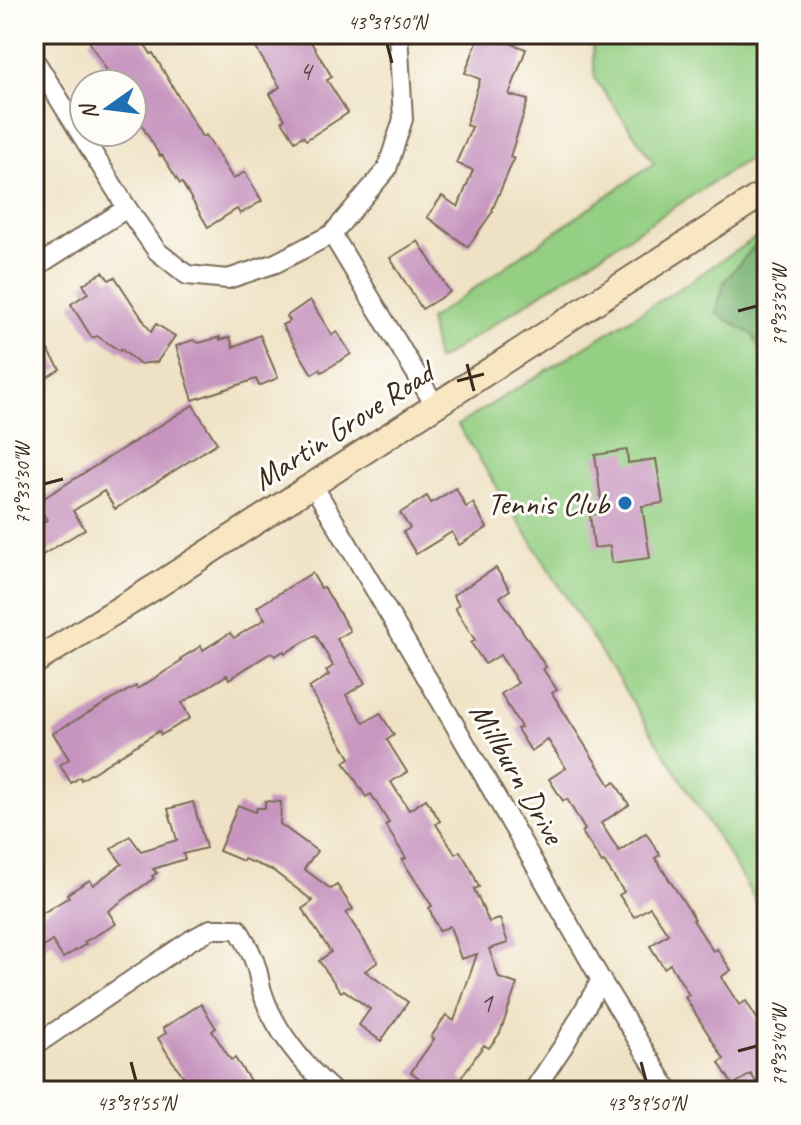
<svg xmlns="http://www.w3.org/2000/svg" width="801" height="1125" font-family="Caveat,sans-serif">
<rect width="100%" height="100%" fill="#fdfcf7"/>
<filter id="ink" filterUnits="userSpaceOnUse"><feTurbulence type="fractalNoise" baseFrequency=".0125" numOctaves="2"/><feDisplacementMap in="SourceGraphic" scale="16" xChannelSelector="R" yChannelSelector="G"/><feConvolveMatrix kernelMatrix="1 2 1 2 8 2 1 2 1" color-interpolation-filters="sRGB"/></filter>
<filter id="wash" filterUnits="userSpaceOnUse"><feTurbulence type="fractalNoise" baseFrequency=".006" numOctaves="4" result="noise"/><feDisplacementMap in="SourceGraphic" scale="32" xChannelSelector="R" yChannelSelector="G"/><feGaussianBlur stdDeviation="1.8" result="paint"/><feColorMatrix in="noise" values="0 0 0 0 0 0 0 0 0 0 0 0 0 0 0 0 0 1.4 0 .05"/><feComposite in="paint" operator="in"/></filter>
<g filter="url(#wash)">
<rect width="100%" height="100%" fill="#efe2c4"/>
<g fill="#94cf83" stroke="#687c50" stroke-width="2">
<path d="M 592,34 L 767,34 L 767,147 L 437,361 L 429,320 L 654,163 L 595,79 Z"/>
<path d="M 767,230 L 767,920 L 726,851 L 458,425 L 683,286 Z"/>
</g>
<path fill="#77b271" stroke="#596e48" stroke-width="2" d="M 767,237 L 767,364 L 753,335 L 716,313 L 724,282 L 756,244 Z"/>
<g id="blocks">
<g fill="#c795bf">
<path d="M 99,34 L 138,34 L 151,54 L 153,53 L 202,137 L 206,135 L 233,179 L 245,172 L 262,201 L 240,214 L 237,209 L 208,227 L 182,183 L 180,184 L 162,155 L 160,156 L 132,109 L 132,84 L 115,84 L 89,41 Z"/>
<path d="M 247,34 L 306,34 L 332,77 L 327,80 L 348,113 L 306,140 L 303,136 L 295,141 L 282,121 L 285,119 L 270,94 L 280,87 Z"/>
<path d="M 480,34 L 510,34 L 507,42 L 526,49 L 509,95 L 528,100 L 510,157 L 514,159 L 492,210 L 493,211 L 468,247 L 427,217 L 442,196 L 458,207 L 473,170 L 456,163 L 472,127 L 466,125 L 480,79 L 465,73 Z"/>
<path d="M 418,241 L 450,292 L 422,309 L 390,258 Z"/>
<path d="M 103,272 L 109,280 L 115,277 L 151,332 L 156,324 L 175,336 L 157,362 L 139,364 L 121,349 L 120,351 L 97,336 L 92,338 L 71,304 L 88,293 L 83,284 Z"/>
<path d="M 310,300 L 332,335 L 337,332 L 351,354 L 322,372 L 320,369 L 312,374 L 282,325 L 290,321 L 287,316 Z"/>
<path d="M 34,328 L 60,369 L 34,385 Z"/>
<path d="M 260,335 L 278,378 L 259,386 L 256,379 L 193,400 L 176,346 L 193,340 L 199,343 L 220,337 L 220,340 L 230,337 L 233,347 Z"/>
<path d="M 193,405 L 217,443 L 115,509 L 104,491 L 73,511 L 85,529 L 34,560 L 34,528 L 47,520 L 36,503 Z"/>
<path d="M 627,450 L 628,463 L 656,459 L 663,503 L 642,506 L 650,558 L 612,563 L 610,546 L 594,548 L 590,515 L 603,513 L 595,455 Z"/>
<path d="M 456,488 L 466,507 L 473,503 L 487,528 L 459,545 L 452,532 L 416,554 L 403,532 L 410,528 L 400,513 L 427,496 L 431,503 Z"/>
<path d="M 496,568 L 510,590 L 500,597 L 546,667 L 543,669 L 557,690 L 552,693 L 610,785 L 615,782 L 629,805 L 601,823 L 619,851 L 646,833 L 660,855 L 655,858 L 695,919 L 693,920 L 713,951 L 717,949 L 731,970 L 721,977 L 739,1005 L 746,1001 L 767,1035 L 767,1091 L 762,1091 L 751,1074 L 733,1085 L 719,1063 L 724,1059 L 685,997 L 689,995 L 670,964 L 664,968 L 650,946 L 668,934 L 650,907 L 634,917 L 619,895 L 624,892 L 604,862 L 602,863 L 582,832 L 585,830 L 567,799 L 563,801 L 549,779 L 566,768 L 548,740 L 531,751 L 517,729 L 521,727 L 501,694 L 518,683 L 500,655 L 485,664 L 471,643 L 475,640 L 455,608 L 459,605 L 453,595 Z"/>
<path d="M 312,573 L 321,588 L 324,587 L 350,631 L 337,639 L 365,683 L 346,695 L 364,723 L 380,713 L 394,735 L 387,740 L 407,772 L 391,782 L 409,810 L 426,799 L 440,821 L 436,824 L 455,854 L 460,851 L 471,869 L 479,887 L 474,889 L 489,922 L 500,919 L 508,943 L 489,949 L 499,978 L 517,984 L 500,1033 L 489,1048 L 484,1045 L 460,1079 L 477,1091 L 428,1091 L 416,1082 L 419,1078 L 411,1072 L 434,1039 L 431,1037 L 446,1015 L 454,1021 L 477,954 L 461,959 L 450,926 L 439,931 L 429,908 L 432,906 L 402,860 L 406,858 L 385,825 L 389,823 L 371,794 L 366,797 L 344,762 L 350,758 L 309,688 L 329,675 L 326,671 L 333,666 L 316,635 L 285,653 L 284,651 L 275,656 L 272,652 L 229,679 L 227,675 L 182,703 L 190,718 L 161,735 L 159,731 L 81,780 L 80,777 L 71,783 L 60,765 L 69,759 L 53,733 L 136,686 L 137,689 L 182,661 L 180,659 L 201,646 L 203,650 L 230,633 L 234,638 L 265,619 L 257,607 Z"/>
<path d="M 265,801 L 281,802 L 280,824 L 317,851 L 304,869 L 331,889 L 337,885 L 353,909 L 346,913 L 378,962 L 365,971 L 408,1002 L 381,1041 L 359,1025 L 370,1009 L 344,990 L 341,992 L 319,961 L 331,952 L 302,909 L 313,901 L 272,870 L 244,859 L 243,861 L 219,851 L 238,805 L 255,812 L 257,808 L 265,808 Z"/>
<path d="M 193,802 L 206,848 L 183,854 L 185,859 L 153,869 L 157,873 L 152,876 L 154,878 L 108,911 L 116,924 L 84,942 L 86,944 L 63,958 L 52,941 L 42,948 L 34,934 L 34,920 L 38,916 L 69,897 L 67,894 L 90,880 L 93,885 L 122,864 L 111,849 L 130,836 L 141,851 L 177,840 L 168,809 Z"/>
<path d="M 201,1004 L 216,1028 L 212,1031 L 231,1060 L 235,1058 L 257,1091 L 194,1091 L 169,1056 L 158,1038 L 166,1033 L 163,1028 Z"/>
</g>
</g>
</g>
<g filter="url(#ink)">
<use href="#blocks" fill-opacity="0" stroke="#7a6a58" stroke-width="2"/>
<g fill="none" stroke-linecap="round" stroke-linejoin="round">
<g stroke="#7a6a58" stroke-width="22">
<g id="street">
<path d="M 34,59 L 127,208 L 157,251 L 187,275 L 228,279 L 276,263 L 332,234 L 387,169 L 403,119 L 398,34"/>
<path d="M 332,234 L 435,405"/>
<path d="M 34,268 L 127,208"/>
<path d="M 313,485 L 453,722 L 601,980 L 669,1091"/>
<path d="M 34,1046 L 191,940 L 211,929 L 238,929 C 246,942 253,955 257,969 C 259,977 260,986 263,994 C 274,1029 305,1067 333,1091"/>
<path d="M 533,1091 L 564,1045 L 601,980"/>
</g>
</g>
<g stroke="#7a6a58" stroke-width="28">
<path id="secondary" d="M 34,662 L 158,585 L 767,191"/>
</g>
<use href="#street" stroke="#fff" stroke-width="18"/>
<use href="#secondary" stroke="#f9e7c3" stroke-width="24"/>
</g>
</g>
<path fill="none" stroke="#3b2a1e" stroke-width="3" d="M 387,44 L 392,63M 738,311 L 757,306M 467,364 L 474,391M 457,381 L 484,374M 44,484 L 63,479M 738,1051 L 757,1046M 131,1062 L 136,1081M 641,1062 L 646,1081"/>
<circle fill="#1f6fb2" stroke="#fdfcf7" stroke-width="3" cx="625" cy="503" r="8"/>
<g text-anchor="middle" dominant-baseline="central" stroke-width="6" stroke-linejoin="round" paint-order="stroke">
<g font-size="28" fill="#5e4546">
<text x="305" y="70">4</text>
<text x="486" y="1002">1</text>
</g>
<g font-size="32" fill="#3b2a1e" stroke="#fdfcf7">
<text transform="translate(343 426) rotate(-33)">Martin Grove Road</text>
<text transform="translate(517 773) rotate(60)">Millburn Drive</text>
</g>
<g font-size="32" fill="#3b2a1e" stroke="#fdfcf7" text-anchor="end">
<text x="609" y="503">Tennis Club</text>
</g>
</g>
<rect width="801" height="1125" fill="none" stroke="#fdfcf7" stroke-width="88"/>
<g transform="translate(108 108) rotate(256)"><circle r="38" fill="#fdfcf7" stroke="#afa8a0" stroke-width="2"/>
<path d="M0-6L14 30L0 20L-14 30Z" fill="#1f6fb2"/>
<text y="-12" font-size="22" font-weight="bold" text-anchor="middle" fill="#3b2a1e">N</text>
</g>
<rect x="44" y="44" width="713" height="1037" fill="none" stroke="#3b2a1e" stroke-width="3"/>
<g font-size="20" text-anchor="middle" fill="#3b2a1e">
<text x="387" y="29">43°39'50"N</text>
<text transform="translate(779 306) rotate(-90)" y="7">79°33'30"W</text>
<text transform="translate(22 484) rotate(-90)" y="7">79°33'30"W</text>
<text transform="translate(779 1046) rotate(-90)" y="7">79°33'40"W</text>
<text x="136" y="1110">43°39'55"N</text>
<text x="646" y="1110">43°39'50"N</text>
</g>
</svg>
